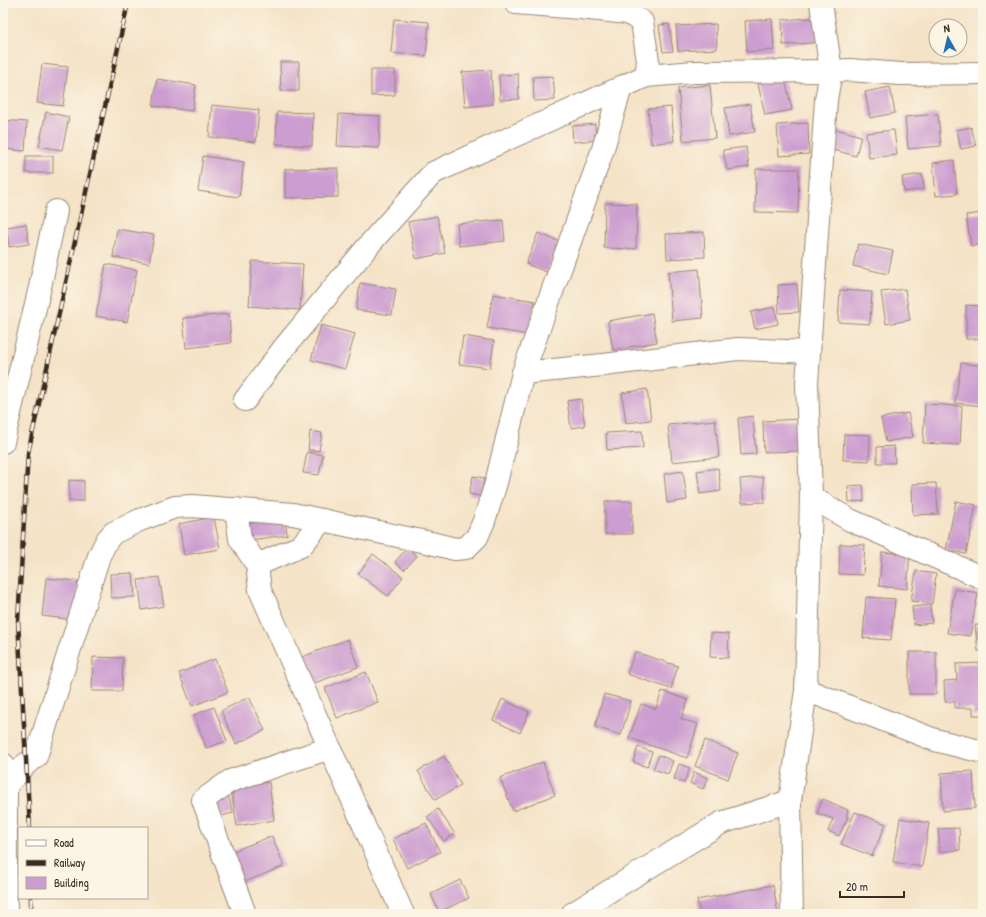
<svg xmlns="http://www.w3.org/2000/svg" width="986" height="917" font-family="'Patrick Hand',sans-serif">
<rect width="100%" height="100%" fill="#fcf5e5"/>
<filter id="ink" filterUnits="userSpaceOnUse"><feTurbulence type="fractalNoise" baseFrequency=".025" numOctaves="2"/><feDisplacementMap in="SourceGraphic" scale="8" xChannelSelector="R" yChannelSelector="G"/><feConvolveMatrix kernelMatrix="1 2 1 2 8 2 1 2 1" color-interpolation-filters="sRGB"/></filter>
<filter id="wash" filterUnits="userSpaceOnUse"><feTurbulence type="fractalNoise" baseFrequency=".012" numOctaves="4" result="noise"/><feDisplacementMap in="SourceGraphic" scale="16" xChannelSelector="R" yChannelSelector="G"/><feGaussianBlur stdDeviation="0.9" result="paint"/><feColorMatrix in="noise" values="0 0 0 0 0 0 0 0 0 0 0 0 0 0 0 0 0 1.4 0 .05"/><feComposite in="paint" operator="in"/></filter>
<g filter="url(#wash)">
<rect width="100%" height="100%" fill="#f4e3c7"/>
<g id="blocks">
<g fill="#cc9dd0">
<path d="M 822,17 L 824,42 L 783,45 L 782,20 Z"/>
<path d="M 394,19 L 429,22 L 426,56 L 391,53 Z"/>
<path d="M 772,19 L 774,50 L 747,52 L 745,21 Z"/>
<path d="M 669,24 L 673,51 L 663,52 L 659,25 Z"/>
<path d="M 716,24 L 717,49 L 678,51 L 676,26 Z"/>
<path d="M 280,62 L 299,62 L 299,91 L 281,91 Z"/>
<path d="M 42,64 L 68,67 L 63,106 L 37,103 Z"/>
<path d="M 371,70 L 395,70 L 395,95 L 371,96 Z"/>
<path d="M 491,70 L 493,104 L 465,107 L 462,72 Z"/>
<path d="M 518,74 L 519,99 L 500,100 L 499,75 Z"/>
<path d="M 553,76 L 555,100 L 534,101 L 533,77 Z"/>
<path d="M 157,79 L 196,85 L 192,111 L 153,106 Z"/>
<path d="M 785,79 L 792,110 L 765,115 L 758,84 Z"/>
<path d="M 710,85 L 715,138 L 683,141 L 678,88 Z"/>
<path d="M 890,87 L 895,113 L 870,118 L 865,92 Z"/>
<path d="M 750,104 L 755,132 L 729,136 L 725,108 Z"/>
<path d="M 212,105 L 259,110 L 256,142 L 209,137 Z"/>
<path d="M 671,107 L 674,141 L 651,144 L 648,109 Z"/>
<path d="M 46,112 L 69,117 L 62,150 L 39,146 Z"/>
<path d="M 277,112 L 313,113 L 312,146 L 276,144 Z"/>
<path d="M 339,114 L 380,116 L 379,148 L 337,146 Z"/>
<path d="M 938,114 L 941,146 L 908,149 L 905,117 Z"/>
<path d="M 3,120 L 27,122 L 25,151 L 3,149 Z"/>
<path d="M 808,123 L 809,154 L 779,156 L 777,125 Z"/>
<path d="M 595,124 L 596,140 L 573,142 L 572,126 Z"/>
<path d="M 971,127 L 976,146 L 961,149 L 957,130 Z"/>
<path d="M 836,129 L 861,136 L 856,156 L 830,149 Z"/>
<path d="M 894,130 L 897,155 L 869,158 L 866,133 Z"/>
<path d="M 746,147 L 749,167 L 727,170 L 723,150 Z"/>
<rect x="26" y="156" width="27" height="17"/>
<path d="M 203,156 L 244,162 L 239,197 L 198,191 Z"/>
<path d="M 954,160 L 957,194 L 936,196 L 933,163 Z"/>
<path d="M 338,168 L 338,197 L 285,198 L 285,169 Z"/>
<path d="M 756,169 L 799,169 L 798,213 L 755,212 Z"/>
<path d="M 922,174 L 924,189 L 904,192 L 902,177 Z"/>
<path d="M 605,203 L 637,204 L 636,249 L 604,248 Z"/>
<path d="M 983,213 L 983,244 L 971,246 L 966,215 Z"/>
<path d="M 437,216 L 445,253 L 416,259 L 408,222 Z"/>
<path d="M 503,220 L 505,241 L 459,246 L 457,224 Z"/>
<path d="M 26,224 L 29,244 L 9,247 L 7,227 Z"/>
<path d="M 117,229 L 154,235 L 149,263 L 113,257 Z"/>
<path d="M 704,232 L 705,257 L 667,259 L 666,234 Z"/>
<path d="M 538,233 L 558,241 L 547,272 L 526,264 Z"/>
<path d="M 858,244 L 893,251 L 888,274 L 853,266 Z"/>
<path d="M 252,261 L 303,264 L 300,310 L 249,306 Z"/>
<path d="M 106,264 L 137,270 L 127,322 L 96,316 Z"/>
<path d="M 699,269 L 703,318 L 672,321 L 668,272 Z"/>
<path d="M 360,283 L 396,289 L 392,315 L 356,310 Z"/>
<path d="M 797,284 L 799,312 L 779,313 L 778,285 Z"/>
<path d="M 905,289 L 910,320 L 886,324 L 881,292 Z"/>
<path d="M 840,290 L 872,292 L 870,324 L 838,322 Z"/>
<path d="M 493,294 L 535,301 L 529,335 L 487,328 Z"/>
<path d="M 966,305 L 983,306 L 983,339 L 966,339 Z"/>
<path d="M 775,307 L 778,324 L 755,329 L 751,312 Z"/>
<path d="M 652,313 L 657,342 L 613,350 L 608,321 Z"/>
<path d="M 229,314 L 231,343 L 186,348 L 183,318 Z"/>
<path d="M 321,325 L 355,334 L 345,369 L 311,360 Z"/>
<path d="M 463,336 L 494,341 L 490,368 L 459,364 Z"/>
<path d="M 961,363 L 983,366 L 983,406 L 955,403 Z"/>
<path d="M 647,389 L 651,420 L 626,423 L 622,393 Z"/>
<path d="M 581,399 L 585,426 L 571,428 L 567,401 Z"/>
<path d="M 925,404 L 962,406 L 960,445 L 923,443 Z"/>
<path d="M 908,413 L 913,437 L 886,442 L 881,418 Z"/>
<path d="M 753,416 L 756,454 L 741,455 L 738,418 Z"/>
<path d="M 800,419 L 801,451 L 764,452 L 763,421 Z"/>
<path d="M 715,420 L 719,457 L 672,462 L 668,425 Z"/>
<path d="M 310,431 L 322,433 L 319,451 L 308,450 Z"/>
<path d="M 642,431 L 643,448 L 607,450 L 606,433 Z"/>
<path d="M 844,434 L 870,435 L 869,461 L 843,460 Z"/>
<path d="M 894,446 L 895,463 L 877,463 L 877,447 Z"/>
<path d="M 307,452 L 323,455 L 319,475 L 303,473 Z"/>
<path d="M 718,468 L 721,491 L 700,494 L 697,471 Z"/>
<path d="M 683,471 L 687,500 L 667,503 L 664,474 Z"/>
<path d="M 473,476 L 484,478 L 480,496 L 469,494 Z"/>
<path d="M 763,477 L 765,502 L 742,503 L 740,479 Z"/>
<path d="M 69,480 L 84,481 L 84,501 L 69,501 Z"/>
<path d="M 936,483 L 938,514 L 913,515 L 912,484 Z"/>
<path d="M 863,485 L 864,501 L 849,502 L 848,486 Z"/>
<rect x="605" y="501" width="27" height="33"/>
<path d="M 956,501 L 976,505 L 966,554 L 946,550 Z"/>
<path d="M 214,517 L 220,549 L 184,555 L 179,524 Z"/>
<path d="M 285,518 L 287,535 L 243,541 L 241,524 Z"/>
<path d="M 840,544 L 865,545 L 863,575 L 839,574 Z"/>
<path d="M 407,548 L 417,556 L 404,570 L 395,562 Z"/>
<path d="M 882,552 L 910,554 L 907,589 L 879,586 Z"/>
<path d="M 373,554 L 403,577 L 388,596 L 358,574 Z"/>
<path d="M 916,571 L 936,574 L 932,604 L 911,601 Z"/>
<path d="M 133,573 L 135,597 L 111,598 L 110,574 Z"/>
<path d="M 159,577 L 164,606 L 142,610 L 138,580 Z"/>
<path d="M 46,578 L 78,581 L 74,620 L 42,616 Z"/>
<path d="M 955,589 L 978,593 L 970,636 L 947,633 Z"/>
<path d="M 866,597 L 895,599 L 891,640 L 863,638 Z"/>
<path d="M 930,605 L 932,623 L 914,625 L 912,607 Z"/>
<path d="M 975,625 L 983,625 L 983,651 L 978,651 Z"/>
<path d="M 711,633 L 729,634 L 728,658 L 710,657 Z"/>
<path d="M 348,639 L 358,667 L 312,684 L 302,657 Z"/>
<path d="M 635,652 L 678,666 L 671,689 L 627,674 Z"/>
<rect x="909" y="652" width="27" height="42"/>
<path d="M 93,657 L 123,658 L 122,691 L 92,691 Z"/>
<path d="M 215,659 L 228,692 L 192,706 L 179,673 Z"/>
<path d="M 983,663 L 983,715 L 973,715 L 973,708 L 955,708 L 955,702 L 945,702 L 944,681 L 957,680 L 956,664 Z"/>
<path d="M 366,672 L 378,702 L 337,718 L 325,688 Z"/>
<path d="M 662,691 L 688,700 L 681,719 L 698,724 L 687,758 L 629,738 L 641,704 L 656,709 Z"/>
<path d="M 604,694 L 631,701 L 621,735 L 595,727 Z"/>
<path d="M 249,697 L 265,730 L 236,744 L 221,711 Z"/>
<path d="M 502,699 L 529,712 L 520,733 L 493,720 Z"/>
<path d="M 214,707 L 227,741 L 206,748 L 194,715 Z"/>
<path d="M 705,740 L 738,753 L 728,779 L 695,766 Z"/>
<path d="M 638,747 L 652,752 L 647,767 L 633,762 Z"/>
<path d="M 659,755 L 673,761 L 668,774 L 653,769 Z"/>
<path d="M 444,756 L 461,785 L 435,800 L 418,771 Z"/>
<path d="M 543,762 L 555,795 L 513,811 L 500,778 Z"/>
<path d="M 679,764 L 690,768 L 684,783 L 674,779 Z"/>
<path d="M 973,771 L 975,808 L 943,811 L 941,773 Z"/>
<path d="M 694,772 L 708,778 L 703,789 L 690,783 Z"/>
<path d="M 269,782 L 274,820 L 237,826 L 231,788 Z"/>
<path d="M 228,795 L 233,813 L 214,818 L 209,800 Z"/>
<path d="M 823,799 L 848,810 L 846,816 L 848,817 L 839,836 L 828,831 L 833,819 L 817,813 Z"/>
<path d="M 438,809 L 455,834 L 444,841 L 427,817 Z"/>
<path d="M 855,812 L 886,824 L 872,856 L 841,844 Z"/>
<path d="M 900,818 L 929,823 L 922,867 L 893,862 Z"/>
<path d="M 426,823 L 440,852 L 407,868 L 393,839 Z"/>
<path d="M 959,828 L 960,850 L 940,852 L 938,829 Z"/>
<path d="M 272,836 L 284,866 L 240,884 L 228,853 Z"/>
<path d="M 460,880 L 469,898 L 439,912 L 431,894 Z"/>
<path d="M 773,885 L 778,914 L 700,914 L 697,900 Z"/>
</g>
</g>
</g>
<g filter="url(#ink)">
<use href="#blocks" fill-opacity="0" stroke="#988672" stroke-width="1"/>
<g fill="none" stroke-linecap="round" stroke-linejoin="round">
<g stroke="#988672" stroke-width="24">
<g id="minor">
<path d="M 516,3 L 580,8 L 628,13 L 642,22 L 648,61 L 646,76"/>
<path d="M 523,373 L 603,365 L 738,349 L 809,352"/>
<path d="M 245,400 L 283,349 L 374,239 L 433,173 L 646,76 L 695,72 L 831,71 L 821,3"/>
<path d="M 3,442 L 40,287 L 56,211"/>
<path d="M 811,497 L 850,520 L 983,578"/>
<path d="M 236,509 L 240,539 L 257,565 L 260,590 L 403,914"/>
<path d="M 257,565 L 301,546 L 322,520"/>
<path d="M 806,690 L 935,740 L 983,752"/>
<path d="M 3,764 L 6,786 L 6,914"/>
<path d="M 6,786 L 26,764 L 36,757 L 99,556 L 107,540 L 113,533 L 140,520 L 175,507 L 192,506 L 293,514 L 431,543 L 455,549 L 466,548 L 477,537 L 484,521 L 496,483 L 523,373 L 602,152 L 621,87"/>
<path d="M 245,914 L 203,800 L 230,781 L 330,748"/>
<path d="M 572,914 L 721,823 L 790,801"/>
<path d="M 792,914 L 790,801 L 806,690 L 811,497 L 807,383 L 826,100 L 831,71 L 850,70 L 900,74 L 983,73"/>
</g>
</g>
<use href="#minor" stroke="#fff" stroke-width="22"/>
<g stroke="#3b2a1e" stroke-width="4.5">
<g id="rail">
<path d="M 30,828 L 18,621 L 28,453 L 128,3"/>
<path d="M 31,898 L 31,914"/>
</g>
</g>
<use href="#rail" stroke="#fcf5e5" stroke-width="3" stroke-dasharray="9" stroke-linecap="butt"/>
</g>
</g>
<rect width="986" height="917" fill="none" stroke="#fcf5e5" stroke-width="16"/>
<rect x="18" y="827" width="130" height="72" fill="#fcf5e5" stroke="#afa495"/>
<rect x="26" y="840" width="20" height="6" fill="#ffffff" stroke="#afa495"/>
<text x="54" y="847" font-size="12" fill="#3b2a1e">Road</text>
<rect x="26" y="860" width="20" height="6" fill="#3b2a1e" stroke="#afa495"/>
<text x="54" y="867" font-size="12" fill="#3b2a1e">Railway</text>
<rect x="26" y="877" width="20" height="12" fill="#cc9dd0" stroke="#afa495"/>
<text x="54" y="887" font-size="12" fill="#3b2a1e">Building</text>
<g transform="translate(948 38) rotate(352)"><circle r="19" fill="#fcf5e5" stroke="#afa495"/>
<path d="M0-3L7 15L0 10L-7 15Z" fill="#1f6fb2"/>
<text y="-6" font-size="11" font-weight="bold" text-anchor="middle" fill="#3b2a1e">N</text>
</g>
<path d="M840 891v6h64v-6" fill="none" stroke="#3b2a1e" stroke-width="2"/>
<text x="846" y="891" font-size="12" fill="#3b2a1e" stroke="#fcf5e5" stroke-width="3" paint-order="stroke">20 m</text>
</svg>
